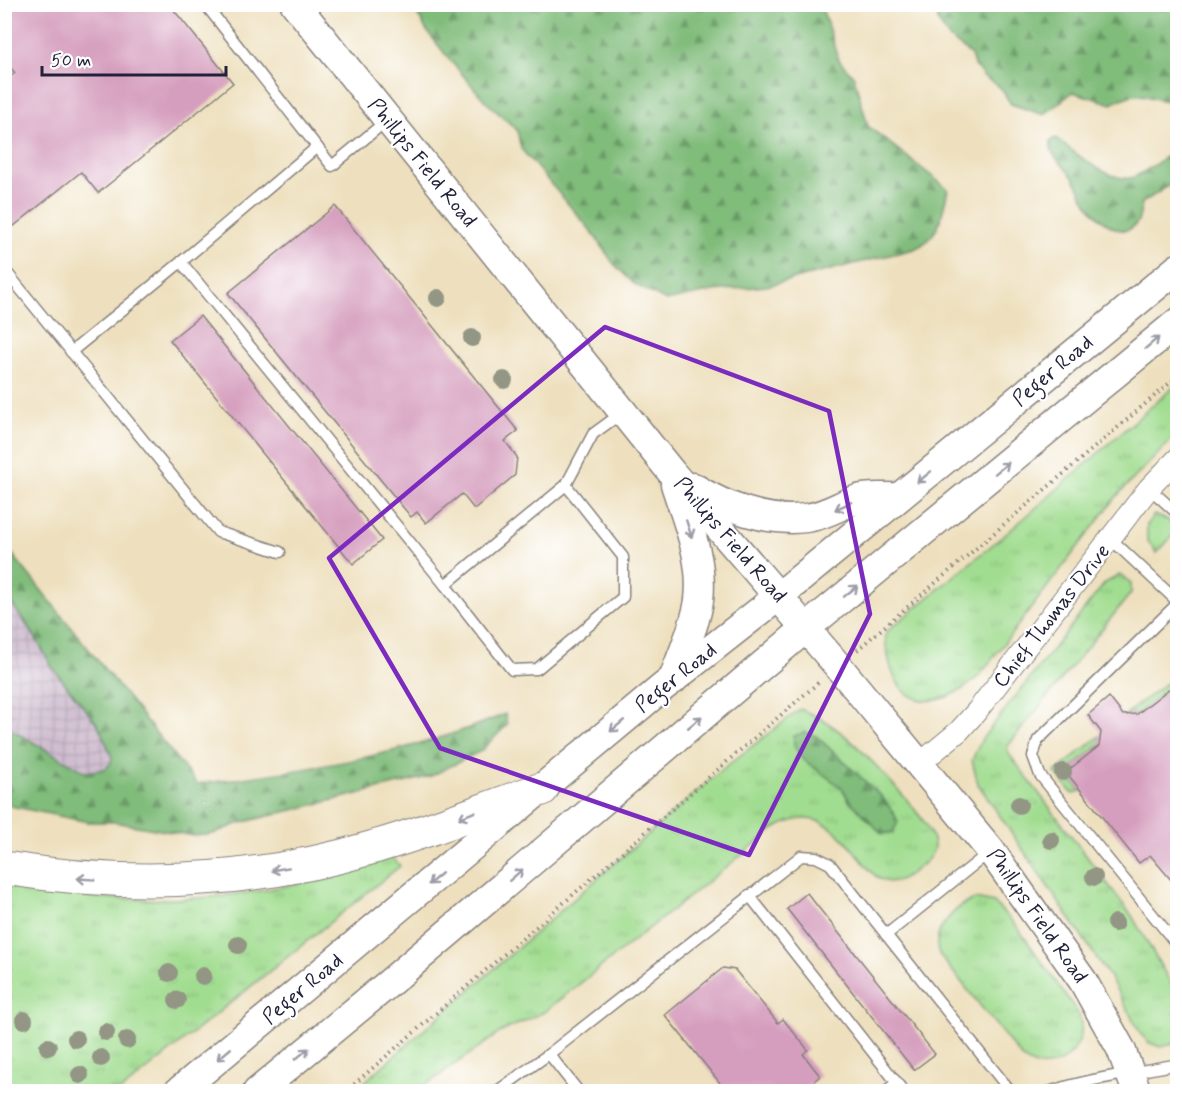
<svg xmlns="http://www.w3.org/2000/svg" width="1182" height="1096" font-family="Mynerve,sans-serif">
<defs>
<pattern id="industrial-grid" width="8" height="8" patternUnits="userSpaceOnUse" patternTransform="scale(1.5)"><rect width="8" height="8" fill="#cfbdcf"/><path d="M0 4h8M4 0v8" fill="none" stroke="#b1a2b3"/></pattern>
<pattern id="grass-tufts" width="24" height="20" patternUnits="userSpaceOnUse" patternTransform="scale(1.5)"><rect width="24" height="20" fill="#a1dd90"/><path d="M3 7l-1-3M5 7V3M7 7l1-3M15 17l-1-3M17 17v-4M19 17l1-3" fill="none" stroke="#8abd7d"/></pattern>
<pattern id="forest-firs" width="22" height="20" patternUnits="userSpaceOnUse" patternTransform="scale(1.5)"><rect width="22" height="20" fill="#80bc7a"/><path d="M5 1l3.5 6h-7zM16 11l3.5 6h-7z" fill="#689865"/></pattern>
<pattern id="garden-dots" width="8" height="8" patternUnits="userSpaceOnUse" patternTransform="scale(1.5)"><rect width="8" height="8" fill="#a1dd90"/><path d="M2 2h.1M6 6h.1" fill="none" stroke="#8abd7d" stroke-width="1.8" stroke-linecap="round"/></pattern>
</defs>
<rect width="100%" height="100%" fill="#fff"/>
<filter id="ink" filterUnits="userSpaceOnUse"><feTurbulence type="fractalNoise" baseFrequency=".0167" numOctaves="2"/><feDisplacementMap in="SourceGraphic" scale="12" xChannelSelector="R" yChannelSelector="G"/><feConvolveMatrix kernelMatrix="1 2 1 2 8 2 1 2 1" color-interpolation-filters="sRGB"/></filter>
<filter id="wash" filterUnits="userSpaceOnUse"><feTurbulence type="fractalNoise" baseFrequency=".008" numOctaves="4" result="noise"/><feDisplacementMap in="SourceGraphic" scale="24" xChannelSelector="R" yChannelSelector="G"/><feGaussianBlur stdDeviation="1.35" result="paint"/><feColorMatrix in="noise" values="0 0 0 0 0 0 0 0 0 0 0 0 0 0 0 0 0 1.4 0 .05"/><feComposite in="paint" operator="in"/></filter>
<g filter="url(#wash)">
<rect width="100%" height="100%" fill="#eee0be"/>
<path fill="url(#industrial-grid)" d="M 4,594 L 35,637 L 52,667 L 98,725 L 112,757 L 111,763 L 105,769 L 85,772 L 5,726 Z"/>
<g fill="url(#grass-tufts)" stroke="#628066" stroke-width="1.5" fill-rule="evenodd">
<path d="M 1177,384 L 1177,434 L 1116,497 L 980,675 C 947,707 901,716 889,660 C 887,651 884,641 886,632 L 1014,527 Z"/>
<path d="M 1154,515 L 1168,520 L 1177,531 L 1157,553 L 1147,540 L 1147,525 Z"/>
<path d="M 1120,575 L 1131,583 L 1131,593 L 1007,747 L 1009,754 L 1132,916 L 1177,994 L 1177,1043 L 1160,1047 L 1148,1042 L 1141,1034 L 1109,976 L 978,784 L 972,760 L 982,739 L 1105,583 Z"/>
<path d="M 800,709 C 834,722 855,743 879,769 C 893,785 935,826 934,847 C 933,856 925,863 918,868 C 909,876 897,884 885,881 C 876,879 870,870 864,863 C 839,832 818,803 774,829 L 544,1012 L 501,1032 L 417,1091 L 353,1092 L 724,768 ZM 831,752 L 881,796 L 894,813 L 862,813 L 849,800 L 842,788 L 819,769 Z"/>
<path d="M 392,857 L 400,866 L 121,1091 L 5,1092 L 5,883 C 95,904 195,905 286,886 C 322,878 357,867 392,857 Z"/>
<path d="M 975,899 L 994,903 L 1015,924 L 1078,1013 C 1094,1049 1049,1081 1023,1059 L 939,954 C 930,931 955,906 975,899 Z"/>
</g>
<g fill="url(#forest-firs)" stroke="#516f5a" stroke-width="1.5">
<path d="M 412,5 L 821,5 L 839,60 L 854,77 L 868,126 L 948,189 C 942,215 940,238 914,249 L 766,286 L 713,291 L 666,301 L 634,284 L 613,263 L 592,232 L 521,149 L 517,130 L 486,102 L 449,59 L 427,31 Z"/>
<path d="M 936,5 L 1177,5 L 1177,101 C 1146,103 1146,84 1112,104 L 1073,92 L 1044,115 L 1011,104 L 1000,87 L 983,76 L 974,65 L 971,55 L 948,37 L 938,21 Z"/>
<path d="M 1056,138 C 1072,151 1113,185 1134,177 C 1150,170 1163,158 1177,149 L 1177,180 L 1142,203 C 1141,209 1140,216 1138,221 C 1124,244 1097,218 1087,203 C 1081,194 1078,183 1071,175 C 1063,164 1048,155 1051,141 Z"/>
<path d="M 5,545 L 197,784 C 301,771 407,756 505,714 L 507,725 L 481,751 L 431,776 L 240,823 L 213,834 L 194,836 L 114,822 L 88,822 L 5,805 L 5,726 L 85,772 L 105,769 L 111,763 L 112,757 L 98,725 L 52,667 L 35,637 L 5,594 Z"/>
<path d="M 805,732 L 816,736 L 881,796 L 894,813 L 898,822 L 893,832 L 882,834 L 849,800 L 842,788 L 805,761 L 794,746 L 794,736 Z"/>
</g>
<g fill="url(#garden-dots)" stroke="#628066" stroke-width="1.5">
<path d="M 1173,682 L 1177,685 L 1177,697 L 1170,688 L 1137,714 L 1126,714 L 1165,684 Z"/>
<path d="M 1101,735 L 1099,746 L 1066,772 L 1081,791 L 1073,794 L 1055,772 Z"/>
</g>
<g id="blocks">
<g fill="#d59ebe">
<path d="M 4,4 L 169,4 L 233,83 L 98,193 L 81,172 L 14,226 L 4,215 L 4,82 L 15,73 L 4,60 Z"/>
<path d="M 335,206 L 518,431 L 505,441 L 517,457 L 515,475 L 474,509 L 462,494 L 426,523 L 417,512 L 411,517 L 228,293 Z"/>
<path d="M 200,316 L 382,540 L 353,564 L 170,340 Z"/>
<path d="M 1170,688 L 1178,697 L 1178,888 L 1150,855 L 1139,863 L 1066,772 L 1099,746 L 1101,732 L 1088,715 L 1109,697 L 1123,715 L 1137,714 Z"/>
<path d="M 807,893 L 935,1054 L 914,1070 L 787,909 Z"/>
<path d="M 723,968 L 735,970 L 778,1023 L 783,1019 L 808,1050 L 803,1054 L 820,1076 L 801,1092 L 720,1092 L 724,1088 L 665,1015 Z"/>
</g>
</g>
</g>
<g filter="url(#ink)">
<use href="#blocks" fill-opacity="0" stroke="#88817c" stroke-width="1.5"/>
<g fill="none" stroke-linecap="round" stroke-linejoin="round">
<g stroke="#88817c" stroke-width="13">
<g id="lane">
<path d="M 205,4 L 332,166 L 386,121"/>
<path d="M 181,262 L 317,147"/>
<path d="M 4,269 L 218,532 L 280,552"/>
<path d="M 71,352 L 181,262 L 445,585"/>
<path d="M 566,485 L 445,585 L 512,670 L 537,669 L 623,597 L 623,557 L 566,485 L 593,434 L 623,412"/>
<path d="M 1149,488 L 1178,514"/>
<path d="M 1112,540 L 1178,602"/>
<path d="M 1178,603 L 1038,740 L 1033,756 L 1040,775 L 1178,946"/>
<path d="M 749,895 L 904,1092"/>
<path d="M 886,935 L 991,851"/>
<path d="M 496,1092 L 549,1054"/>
<path d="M 579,1092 L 549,1054 L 801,856 L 816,857 L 830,864 L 1011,1092"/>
<path d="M 885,1092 L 897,1082"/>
<path d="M 1049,1092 C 1091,1078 1134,1073 1178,1064"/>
</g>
</g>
<g stroke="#88817c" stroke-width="23">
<path id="street" d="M 918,765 L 959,731 L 977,711 L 1149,488 L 1178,458"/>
</g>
<g stroke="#88817c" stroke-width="31">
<g id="secondary">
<path d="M 295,4 L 672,473 L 838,666 L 991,851 L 1083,981 L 1121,1049 L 1137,1092"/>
<path d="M 693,487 C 725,507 767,523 806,518 C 828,515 841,504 858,499 C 870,495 887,498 899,497"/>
<path d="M 673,680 C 681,655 696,625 699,600 C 704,560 687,522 675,484"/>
<path d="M 178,1092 L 663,687 L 779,596 L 1178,268"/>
<path d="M 257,1092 L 388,984 L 806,628 L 1178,322"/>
</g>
</g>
<g stroke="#88817c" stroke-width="35">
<path id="highway" d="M 4,868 C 129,888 253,884 374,847 C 431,831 486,808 542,789"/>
</g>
<g stroke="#88817c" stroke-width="4" stroke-dasharray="1.5 4.5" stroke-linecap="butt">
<path d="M 857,650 L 1178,376"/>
<path d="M 345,1092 L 819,682"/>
</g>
<use href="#lane" stroke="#fff" stroke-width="10"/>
<use href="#street" stroke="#fff" stroke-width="21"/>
<use href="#secondary" stroke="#fff" stroke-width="28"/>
<use href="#highway" stroke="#fff" stroke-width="33"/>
</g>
<g fill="#939684">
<circle cx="438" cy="298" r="9"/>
<circle cx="472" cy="338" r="9"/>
<circle cx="504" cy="380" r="9"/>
<circle cx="1063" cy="772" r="9"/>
<circle cx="1019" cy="805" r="9"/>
<circle cx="1051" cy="840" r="9"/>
<circle cx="1094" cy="877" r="9"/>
<circle cx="1115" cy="923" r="9"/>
<circle cx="238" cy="945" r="9"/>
<circle cx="169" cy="973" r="9"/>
<circle cx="203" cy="976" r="9"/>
<circle cx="177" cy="1000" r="9"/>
<circle cx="24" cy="1020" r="9"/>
<circle cx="106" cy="1032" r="9"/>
<circle cx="76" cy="1039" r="9"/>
<circle cx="127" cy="1040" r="9"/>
<circle cx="48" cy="1047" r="9"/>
<circle cx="101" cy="1058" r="9"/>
<circle cx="80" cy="1075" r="9"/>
</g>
<defs><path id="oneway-shaft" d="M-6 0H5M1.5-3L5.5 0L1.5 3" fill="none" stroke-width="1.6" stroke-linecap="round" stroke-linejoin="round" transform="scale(1.5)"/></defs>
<g stroke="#9c9ca7">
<use href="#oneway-shaft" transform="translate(1152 343) rotate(-40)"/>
<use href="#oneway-shaft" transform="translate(1002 468) rotate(-39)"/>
<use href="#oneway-shaft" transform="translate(924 477) rotate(141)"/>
<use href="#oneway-shaft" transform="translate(843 506) rotate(155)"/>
<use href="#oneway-shaft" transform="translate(689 529) rotate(72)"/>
<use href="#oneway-shaft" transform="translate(851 591) rotate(-39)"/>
<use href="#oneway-shaft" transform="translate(695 722) rotate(-40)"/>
<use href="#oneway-shaft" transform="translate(617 726) rotate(140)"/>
<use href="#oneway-shaft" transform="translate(467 815) rotate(158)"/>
<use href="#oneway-shaft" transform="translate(280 869) rotate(170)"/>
<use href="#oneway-shaft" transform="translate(516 875) rotate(-41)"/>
<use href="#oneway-shaft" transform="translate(86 879) rotate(-176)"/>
<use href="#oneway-shaft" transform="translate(435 879) rotate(140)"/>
<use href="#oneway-shaft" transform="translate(224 1054) rotate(140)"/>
<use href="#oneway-shaft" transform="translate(302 1054) rotate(-39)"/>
</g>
</g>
<path fill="none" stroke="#7b2cbf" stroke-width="4.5" stroke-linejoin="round" d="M 605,327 L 829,411 L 870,614 L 749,855 L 440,748 L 329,558 Z"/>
<g text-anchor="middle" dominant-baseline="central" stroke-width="4.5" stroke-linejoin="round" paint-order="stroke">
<g font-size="21" fill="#22223b" stroke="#fff">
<text transform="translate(422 163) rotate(51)">Phillips Field Road</text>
<text transform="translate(1053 371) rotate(-40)">Peger Road</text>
<text transform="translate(730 540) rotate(49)">Phillips Field Road</text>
<text transform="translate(1052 616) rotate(-52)">Chief Thomas Drive</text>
<text transform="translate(676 678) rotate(-39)">Peger Road</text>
<text transform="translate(1037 916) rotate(55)">Phillips Field Road</text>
<text transform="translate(303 989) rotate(-40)">Peger Road</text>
</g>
</g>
<rect width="1182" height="1096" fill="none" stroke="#fff" stroke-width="24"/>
<path d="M42 66v9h184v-9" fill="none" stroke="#22223b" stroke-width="3"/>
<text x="51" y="66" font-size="18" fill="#22223b" stroke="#ffffff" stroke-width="4.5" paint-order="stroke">50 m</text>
</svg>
